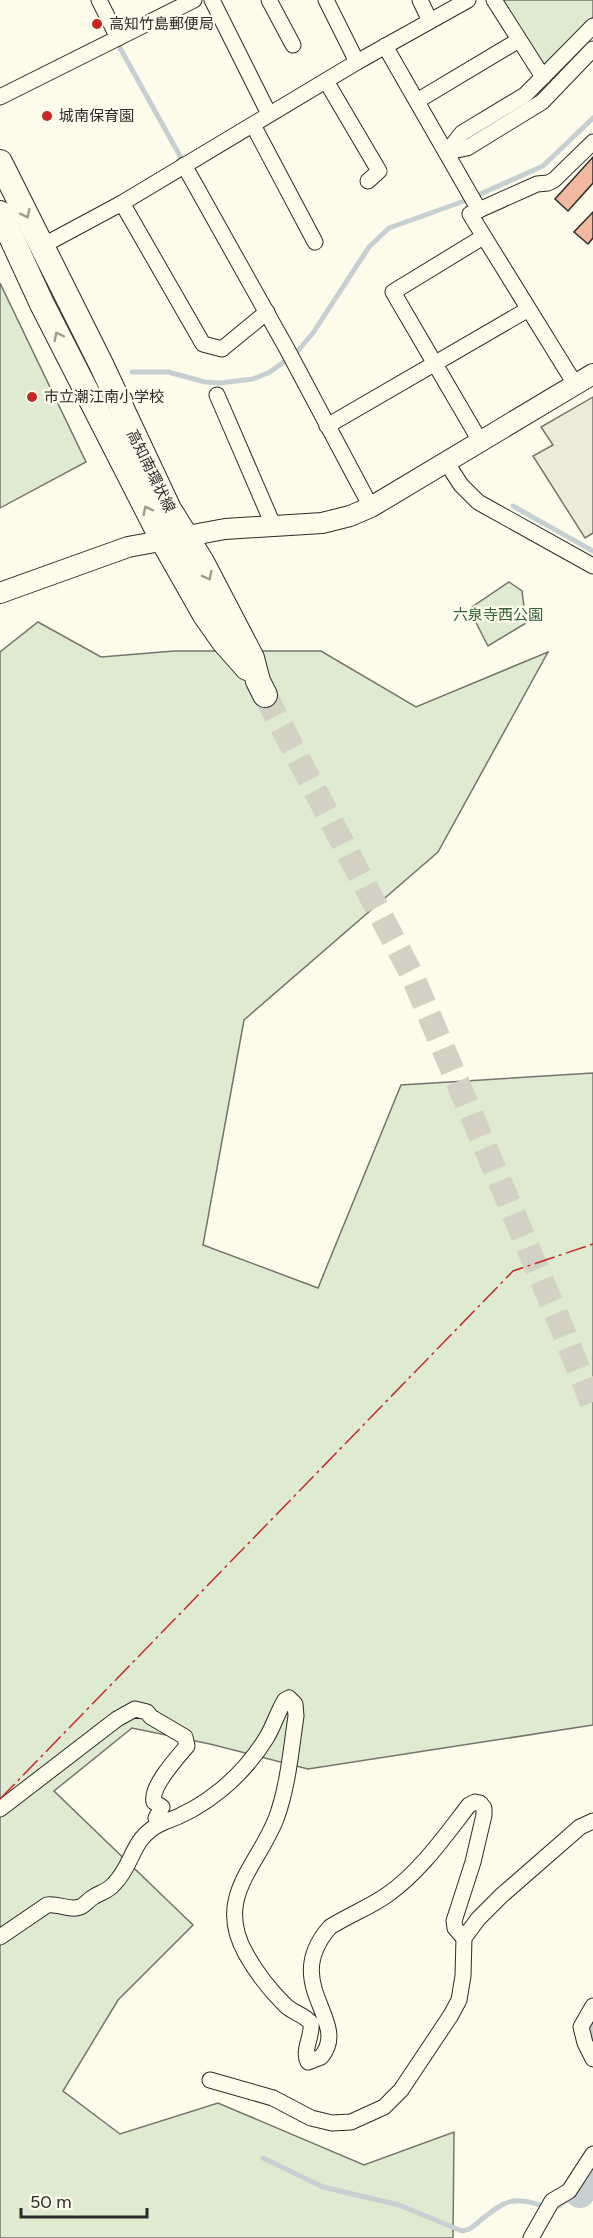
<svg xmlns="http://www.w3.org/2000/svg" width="593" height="2238" font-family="Figtree,'Noto Sans JP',sans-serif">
<rect width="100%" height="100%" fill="#fdfbea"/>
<g fill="#deebd1" stroke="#74746e" stroke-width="1.5">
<path d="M 502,0 L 593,0 L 593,17 L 546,65 L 540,64 Z"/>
<path d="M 0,283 L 86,462 L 0,508 Z"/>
<path d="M 509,582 L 522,591 L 526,623 L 488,646 L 469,609 Z"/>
<path d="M 38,622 L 101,657 L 174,651 L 321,651 L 416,707 L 548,652 L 438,852 L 244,1020 L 203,1245 L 318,1288 L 401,1085 L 593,1073 L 593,1725 L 308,1769 L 210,1744 L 132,1728 L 54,1791 L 193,1925 L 118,2000 L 63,2091 L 120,2134 L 218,2103 L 364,2165 L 454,2132 L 453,2238 L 0,2238 L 0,652 Z"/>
</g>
<path fill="#eceadb" stroke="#74746e" stroke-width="1.5" d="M 593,397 L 593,533 L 585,538 L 533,456 L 553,445 L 541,427 Z"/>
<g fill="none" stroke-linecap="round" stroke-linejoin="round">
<g stroke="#c7d0d0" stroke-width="5">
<path d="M 120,48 L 180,156"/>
<path d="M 132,372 L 168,372 L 205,382 L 220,383 L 253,379 L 270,372 L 296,353 L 313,333 L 369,247 L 389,228 L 467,200 L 543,166 L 593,118"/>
<path d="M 513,506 L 593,551"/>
<path d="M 263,2158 L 323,2187 L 399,2205 L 462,2231 C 471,2230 475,2225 482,2219 C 506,2200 513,2196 543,2206"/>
<path d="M 559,2206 L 579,2191"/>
</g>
<g stroke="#c7d0d0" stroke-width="30">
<path d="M 593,2026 L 593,2037"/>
<path d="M 580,2193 L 579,2191 L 593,2170"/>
</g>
</g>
<g fill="#f2b8a0" stroke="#2b2b2b" stroke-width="1.5">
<path d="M 593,157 L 593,183 L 568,211 L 555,199 Z"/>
<path d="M 593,212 L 593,238 L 588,244 L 574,232 Z"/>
</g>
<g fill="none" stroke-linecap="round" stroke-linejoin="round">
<path stroke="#d3d1c4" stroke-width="24" stroke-dasharray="24 12" stroke-linecap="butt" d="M 265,695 L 412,975 L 557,1316 L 593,1405"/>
<g stroke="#2b2b2b" stroke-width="17">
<g id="minor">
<path d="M 99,0 L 118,38"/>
<path d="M 212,0 L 269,114"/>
<path d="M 269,0 L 293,45"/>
<path d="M 326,0 L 357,62"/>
<path d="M 420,0 L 430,21"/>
<path d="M 494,0 L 543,77"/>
<path d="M 385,46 L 479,210"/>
<path d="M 326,81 L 379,171 L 368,181"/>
<path d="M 0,97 L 194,0"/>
<path d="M 417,101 L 519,40"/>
<path d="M 253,125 L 315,242"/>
<path d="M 447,152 L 462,133 L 525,95 L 593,26"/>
<path d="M 447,152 L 467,148 L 542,102 L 593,49"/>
<path d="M 184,165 L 287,349 L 371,507"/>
<path d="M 122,203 L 203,344 L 222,349 L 267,312"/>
<path d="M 42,246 L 122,203 L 357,62 L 468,0"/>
<path d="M 575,384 L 470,214 L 537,184 L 548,183 L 554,180 L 593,142"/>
<path d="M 217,395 L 274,527"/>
<path d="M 327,426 L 527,310"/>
<path d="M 480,441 L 393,292 L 483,237"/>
<path d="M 446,462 L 461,485 L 478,502 L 593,566"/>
<path d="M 0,1809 L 117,1719 L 135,1709 L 147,1712 L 151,1717 L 185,1737 L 187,1746 C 177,1758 150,1787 154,1802 L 162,1807 L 156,1818 L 162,1823 C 206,1808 243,1776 267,1737 C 274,1725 278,1711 285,1700 L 289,1698 L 295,1704 L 296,1716 C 291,1750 288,1787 276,1819 C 257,1867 214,1898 246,1954 C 256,1972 271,1991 285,2005 C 293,2013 305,2015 311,2023 C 313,2036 302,2050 308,2062 L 321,2057 C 352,2021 279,1985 330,1927 C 349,1915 370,1907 387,1895 C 420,1872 445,1836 469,1805 L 475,1802 L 480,1803 L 484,1808 L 484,1815 L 473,1862 L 454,1921 L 455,1928 L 464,1938"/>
<path d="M 0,1937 L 47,1905 C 58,1903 70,1911 80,1907 C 85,1905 89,1899 95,1896 C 102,1892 108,1891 114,1884 C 135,1863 130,1838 162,1823"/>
<path d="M 593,2006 L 581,2027 L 585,2043 L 593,2059"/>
<path d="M 210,2080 L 273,2098 L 311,2118 L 332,2123 L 351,2122 L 384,2107 L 401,2090 L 451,2015 L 459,2000 L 463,1976 L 464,1938 L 478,1919 L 501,1896 L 580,1827 L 593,1821"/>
<path d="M 531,2238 L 552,2201 L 569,2191 L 593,2154"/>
</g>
</g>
<g stroke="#2b2b2b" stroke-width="22">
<path id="tertiary" d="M 0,593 L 128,547 L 225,529 L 322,523 L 350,516 L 371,507 L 593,374"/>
</g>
<g stroke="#2b2b2b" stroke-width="26">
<g id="primary">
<path d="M 0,162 L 101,364 L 169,509 L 202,562 L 252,658 L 258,681 L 265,695"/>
<path d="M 0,213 L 42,304 L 163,541 L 205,615 L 224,642 L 247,668"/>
</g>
</g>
<use href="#minor" stroke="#fdfbea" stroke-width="15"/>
<use href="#tertiary" stroke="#fdfbea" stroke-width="20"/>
<use href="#primary" stroke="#fdfbea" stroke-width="24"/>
<path stroke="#c62828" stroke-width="1.5" stroke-dasharray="21 4.5 3 4.5" stroke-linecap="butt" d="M 0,1799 L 513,1271 L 593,1244"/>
</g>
<defs><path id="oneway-chevron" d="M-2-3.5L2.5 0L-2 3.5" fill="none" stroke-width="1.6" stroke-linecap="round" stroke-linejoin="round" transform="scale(1.5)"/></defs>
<g stroke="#9e9d94">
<use href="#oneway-chevron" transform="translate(26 214) rotate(63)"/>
<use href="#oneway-chevron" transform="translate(58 336) rotate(-117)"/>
<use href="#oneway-chevron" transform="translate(147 510) rotate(-117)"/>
<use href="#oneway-chevron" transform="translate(208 576) rotate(62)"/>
</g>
<g fill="#c62828" stroke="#fdfbea" stroke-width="2">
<circle cx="97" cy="24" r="6"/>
<circle cx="47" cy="116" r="6"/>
<circle cx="32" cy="397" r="6"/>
</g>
<g text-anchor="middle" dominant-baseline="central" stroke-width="4.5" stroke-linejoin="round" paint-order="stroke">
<g font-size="15" fill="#2b2b2b" stroke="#fdfbea" text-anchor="start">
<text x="109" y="24">高知竹島郵便局</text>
<text x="59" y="116">城南保育園</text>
<text x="44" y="397">市立潮江南小学校</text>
</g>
<g font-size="15" fill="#2b2b2b" stroke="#fdfbea">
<text transform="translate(151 471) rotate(64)">高知南環状線</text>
</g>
<g font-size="15" fill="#34623c" stroke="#fdfbea">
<text x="498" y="615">六泉寺西公園</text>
</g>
</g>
<path d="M21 2208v9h126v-9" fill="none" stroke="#2b2b2b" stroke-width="3"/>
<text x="30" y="2208" font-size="18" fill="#2b2b2b" stroke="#fdfbea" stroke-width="4.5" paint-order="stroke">50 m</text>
</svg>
